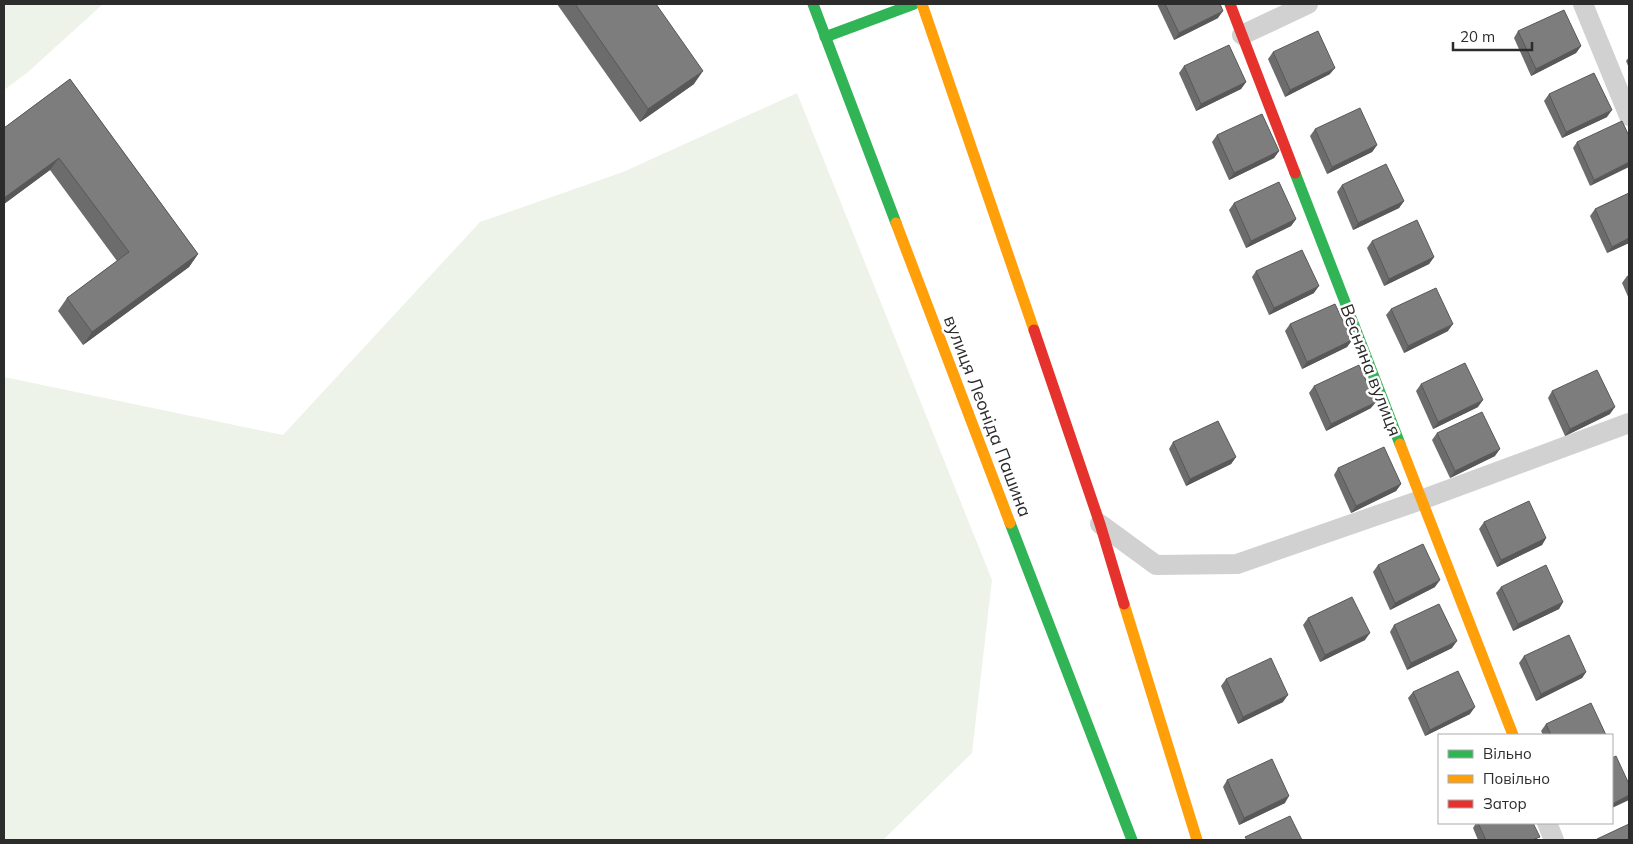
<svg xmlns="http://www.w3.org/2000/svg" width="1633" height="844" font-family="Mulish,sans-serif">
<rect width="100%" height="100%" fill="#fff"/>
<g fill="#eef3ea">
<path d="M 4,4 L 103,4 L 28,72 L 4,90 Z"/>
<path d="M 797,93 L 992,580 L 972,753 L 883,840 L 4,840 L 4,377 L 283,435 L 480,222 L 623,172 Z"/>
</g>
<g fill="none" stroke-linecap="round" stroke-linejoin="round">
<g stroke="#d1d1d1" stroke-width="20">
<path d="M 1583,4 L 1629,116"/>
<path d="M 1242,35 L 1308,4"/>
<path d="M 1100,524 L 1156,565 L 1237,564 L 1421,500 L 1629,423"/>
<path d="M 1547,823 L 1554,840"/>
</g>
<g stroke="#30b455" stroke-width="11">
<path d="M 813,4 L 896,223"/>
<path d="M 825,37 L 914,4"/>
<path d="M 1295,173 L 1400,444"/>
<path d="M 1010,523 L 1132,840"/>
</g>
<g stroke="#ff9f0a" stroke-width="11">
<path d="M 922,4 L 1034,330"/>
<path d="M 896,223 L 1010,523"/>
<path d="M 1400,444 L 1513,735"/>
<path d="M 1124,604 L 1197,840"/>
</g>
<g stroke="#e5322d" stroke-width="11">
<path d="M 1230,4 L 1295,173"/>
<path d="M 1034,330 L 1100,524 L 1124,604"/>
</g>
</g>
<g fill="#6c6c6c">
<path d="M 557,4 L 656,4 L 694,84 L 640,122 Z"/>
<path d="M 1157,4 L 1220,4 L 1218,18 L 1174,40 Z"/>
<path d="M 1518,31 L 1581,46 L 1576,53 L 1531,76 L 1514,38 Z"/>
<path d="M 1273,52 L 1330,74 L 1285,97 L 1268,59 Z"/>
<path d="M 1629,57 L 1629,68 L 1626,61 Z"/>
<path d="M 1184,66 L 1246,82 L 1241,89 L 1196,111 L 1179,73 Z"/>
<path d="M 70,79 L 198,254 L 189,267 L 83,345 L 58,311 L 67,298 L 117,261 L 50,170 L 4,204 L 4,128 Z"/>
<path d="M 1549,94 L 1607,117 L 1562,138 L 1544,101 Z"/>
<path d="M 1315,129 L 1377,145 L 1372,152 L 1327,174 L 1310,136 Z"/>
<path d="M 1217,135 L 1279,151 L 1274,158 L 1229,180 L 1212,142 Z"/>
<path d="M 1629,136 L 1590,186 L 1573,148 L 1577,142 Z"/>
<path d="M 1342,185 L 1404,201 L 1399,208 L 1353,230 L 1337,192 Z"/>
<path d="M 1629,193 L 1629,243 L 1607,253 L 1590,216 L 1595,209 Z"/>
<path d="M 1234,203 L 1296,219 L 1291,226 L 1246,248 L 1229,210 Z"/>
<path d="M 1372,241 L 1434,257 L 1429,264 L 1384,286 L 1367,248 Z"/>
<path d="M 1256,271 L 1314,293 L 1269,315 L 1252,277 Z"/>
<path d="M 1629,275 L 1629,299 L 1622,283 L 1627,276 Z"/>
<path d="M 1391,309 L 1448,331 L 1404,353 L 1386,315 Z"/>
<path d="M 1290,324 L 1352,340 L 1347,347 L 1302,369 L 1285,331 Z"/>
<path d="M 1421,384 L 1478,407 L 1433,429 L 1416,391 Z"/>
<path d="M 1314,386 L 1371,408 L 1326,431 L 1309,393 Z"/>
<path d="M 1552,391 L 1610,414 L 1565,436 L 1548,398 Z"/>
<path d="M 1437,433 L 1495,456 L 1450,478 L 1432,440 Z"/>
<path d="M 1173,442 L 1236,457 L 1231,464 L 1186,486 L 1169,449 Z"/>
<path d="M 1338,468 L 1401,484 L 1396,491 L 1351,513 L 1334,475 Z"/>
<path d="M 1484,522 L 1546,538 L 1542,545 L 1497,567 L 1479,529 Z"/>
<path d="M 1378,565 L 1435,587 L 1390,610 L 1373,572 Z"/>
<path d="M 1501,587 L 1563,602 L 1559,609 L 1513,631 L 1496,593 Z"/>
<path d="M 1308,618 L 1365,640 L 1320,662 L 1303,625 Z"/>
<path d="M 1394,625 L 1452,648 L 1407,670 L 1390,632 Z"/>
<path d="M 1524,656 L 1586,672 L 1582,678 L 1536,701 L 1519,663 Z"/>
<path d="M 1226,679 L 1283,702 L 1238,724 L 1221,686 Z"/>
<path d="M 1413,692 L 1470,714 L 1425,736 L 1408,698 Z"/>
<path d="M 1546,724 L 1606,735 L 1543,735 L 1541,731 Z"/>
<path d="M 1227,780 L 1285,803 L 1239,825 L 1223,787 Z"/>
<path d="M 1476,823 L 1533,823 L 1537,840 L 1478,840 L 1473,828 Z"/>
</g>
<g fill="#585858">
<path d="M 1223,11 L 1218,18 L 1174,40 L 1179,33 Z"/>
<path d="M 1581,46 L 1576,53 L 1531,76 L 1536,69 Z"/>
<path d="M 1335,68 L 1330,74 L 1285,97 L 1290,90 Z"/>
<path d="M 703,71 L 694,84 L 640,122 L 648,109 Z"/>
<path d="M 1246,82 L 1241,89 L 1196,111 L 1201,104 Z"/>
<path d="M 1612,110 L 1607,117 L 1562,138 L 1566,132 Z"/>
<path d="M 1377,145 L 1372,152 L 1327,174 L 1332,167 Z"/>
<path d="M 1279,151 L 1274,158 L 1229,180 L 1234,173 Z"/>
<path d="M 59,158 L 50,170 L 4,204 L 4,198 Z"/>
<path d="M 1629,162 L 1629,167 L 1590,186 L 1594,180 Z"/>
<path d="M 1404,201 L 1399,208 L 1353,230 L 1358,223 Z"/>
<path d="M 1296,219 L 1291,226 L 1246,248 L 1251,241 Z"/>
<path d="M 1629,238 L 1629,243 L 1607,253 L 1612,247 Z"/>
<path d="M 198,254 L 189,267 L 83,345 L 92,332 Z"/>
<path d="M 1434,257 L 1429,264 L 1384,286 L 1389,279 Z"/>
<path d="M 1319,286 L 1314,293 L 1269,315 L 1274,308 Z"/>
<path d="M 1453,324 L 1448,331 L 1404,353 L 1408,346 Z"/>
<path d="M 1352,340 L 1347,347 L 1302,369 L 1307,362 Z"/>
<path d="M 1483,400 L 1478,407 L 1433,429 L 1438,422 Z"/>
<path d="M 1376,402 L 1371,408 L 1326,431 L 1331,424 Z"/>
<path d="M 1615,407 L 1610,414 L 1565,436 L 1570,429 Z"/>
<path d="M 1500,449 L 1495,456 L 1450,478 L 1455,471 Z"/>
<path d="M 1236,457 L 1231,464 L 1186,486 L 1190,479 Z"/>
<path d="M 1401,484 L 1396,491 L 1351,513 L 1356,506 Z"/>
<path d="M 1546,538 L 1542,545 L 1497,567 L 1501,560 Z"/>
<path d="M 1440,580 L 1435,587 L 1390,610 L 1395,603 Z"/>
<path d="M 1563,602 L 1559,609 L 1513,631 L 1518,624 Z"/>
<path d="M 1370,633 L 1365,640 L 1320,662 L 1325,655 Z"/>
<path d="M 1457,641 L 1452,648 L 1407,670 L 1411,663 Z"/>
<path d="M 1586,672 L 1582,678 L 1536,701 L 1541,694 Z"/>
<path d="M 1288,695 L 1283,702 L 1238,724 L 1243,717 Z"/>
<path d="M 1475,707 L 1470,714 L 1425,736 L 1430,730 Z"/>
<path d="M 1629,795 L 1629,800 L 1612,808 L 1612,804 Z"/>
<path d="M 1289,796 L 1285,803 L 1239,825 L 1244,818 Z"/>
</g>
<g fill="#7d7d7d" stroke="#585858">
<path d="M 575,4 L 656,4 L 703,71 L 648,109 Z"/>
<path d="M 1165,4 L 1220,4 L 1223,11 L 1179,33 Z"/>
<path d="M 1564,10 L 1581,46 L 1536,69 L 1518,31 Z"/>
<path d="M 1318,31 L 1335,68 L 1290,90 L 1273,52 Z"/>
<path d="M 1229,45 L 1246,82 L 1201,104 L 1184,66 Z"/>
<path d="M 1594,73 L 1612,110 L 1566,132 L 1549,94 Z"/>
<path d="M 70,79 L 198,254 L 92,332 L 67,298 L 129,252 L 59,158 L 4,198 L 4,128 Z"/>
<path d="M 1360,108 L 1377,145 L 1332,167 L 1315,129 Z"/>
<path d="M 1262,114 L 1279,151 L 1234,173 L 1217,135 Z"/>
<path d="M 1622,121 L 1629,136 L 1629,162 L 1594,180 L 1577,142 Z"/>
<path d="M 1386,164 L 1404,201 L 1358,223 L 1342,185 Z"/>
<path d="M 1279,182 L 1296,219 L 1251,241 L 1234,203 Z"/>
<path d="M 1629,193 L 1629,238 L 1612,247 L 1595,209 Z"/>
<path d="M 1417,220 L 1434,257 L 1389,279 L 1372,241 Z"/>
<path d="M 1302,250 L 1319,286 L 1274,308 L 1256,271 Z"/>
<path d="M 1436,288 L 1453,324 L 1408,346 L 1391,309 Z"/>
<path d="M 1335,304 L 1352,340 L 1307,362 L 1290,324 Z"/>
<path d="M 1465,363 L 1483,400 L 1438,422 L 1421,384 Z"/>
<path d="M 1359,365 L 1376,402 L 1331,424 L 1314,386 Z"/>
<path d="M 1597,370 L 1615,407 L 1570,429 L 1552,391 Z"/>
<path d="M 1482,412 L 1500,449 L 1455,471 L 1437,433 Z"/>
<path d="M 1218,421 L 1236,457 L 1190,479 L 1173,442 Z"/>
<path d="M 1384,447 L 1401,484 L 1356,506 L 1338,468 Z"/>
<path d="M 1529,501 L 1546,538 L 1501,560 L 1484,522 Z"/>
<path d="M 1423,544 L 1440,580 L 1395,603 L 1378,565 Z"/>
<path d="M 1546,565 L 1563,602 L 1518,624 L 1501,587 Z"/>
<path d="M 1352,597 L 1370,633 L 1325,655 L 1308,618 Z"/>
<path d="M 1439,604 L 1457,641 L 1411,663 L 1394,625 Z"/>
<path d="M 1569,635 L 1586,672 L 1541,694 L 1524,656 Z"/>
<path d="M 1271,658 L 1288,695 L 1243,717 L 1226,679 Z"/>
<path d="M 1458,671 L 1475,707 L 1430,730 L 1413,692 Z"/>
<path d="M 1591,703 L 1606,735 L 1551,735 L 1546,724 Z"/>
<path d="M 1616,756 L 1629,784 L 1629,795 L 1612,804 L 1612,758 Z"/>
<path d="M 1272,759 L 1289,796 L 1244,818 L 1227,780 Z"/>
<path d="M 1290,816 L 1302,840 L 1247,840 L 1245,837 Z"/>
<path d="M 1478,823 L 1533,823 L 1540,837 L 1532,840 L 1486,840 Z"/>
<path d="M 1629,824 L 1629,840 L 1598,840 L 1597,839 Z"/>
</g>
<g text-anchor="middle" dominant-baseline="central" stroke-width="5" stroke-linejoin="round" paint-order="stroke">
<g font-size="18" fill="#2c2c2c" stroke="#fff">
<text transform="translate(1371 370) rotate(69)">Весняна вулиця</text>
<text transform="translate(988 416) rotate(69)">вулиця Леоніда Пашина</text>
</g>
</g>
<rect width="1633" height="844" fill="none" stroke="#2c2c2c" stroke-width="10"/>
<rect x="1438" y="734" width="175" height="90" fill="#ffffff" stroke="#ababab"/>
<rect x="1448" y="750" width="25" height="8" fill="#30b455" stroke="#ababab"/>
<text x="1483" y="759" font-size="15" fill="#2c2c2c">Вільно</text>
<rect x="1448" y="775" width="25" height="8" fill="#ff9f0a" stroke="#ababab"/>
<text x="1483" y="784" font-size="15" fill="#2c2c2c">Повільно</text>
<rect x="1448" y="800" width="25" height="8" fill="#e5322d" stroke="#ababab"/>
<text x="1483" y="809" font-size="15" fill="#2c2c2c">Затор</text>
<path d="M1453 42v8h79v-8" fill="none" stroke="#2c2c2c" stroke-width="2.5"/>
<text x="1460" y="42" font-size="15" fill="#2c2c2c" stroke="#ffffff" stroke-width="4" paint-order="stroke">20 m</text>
</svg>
